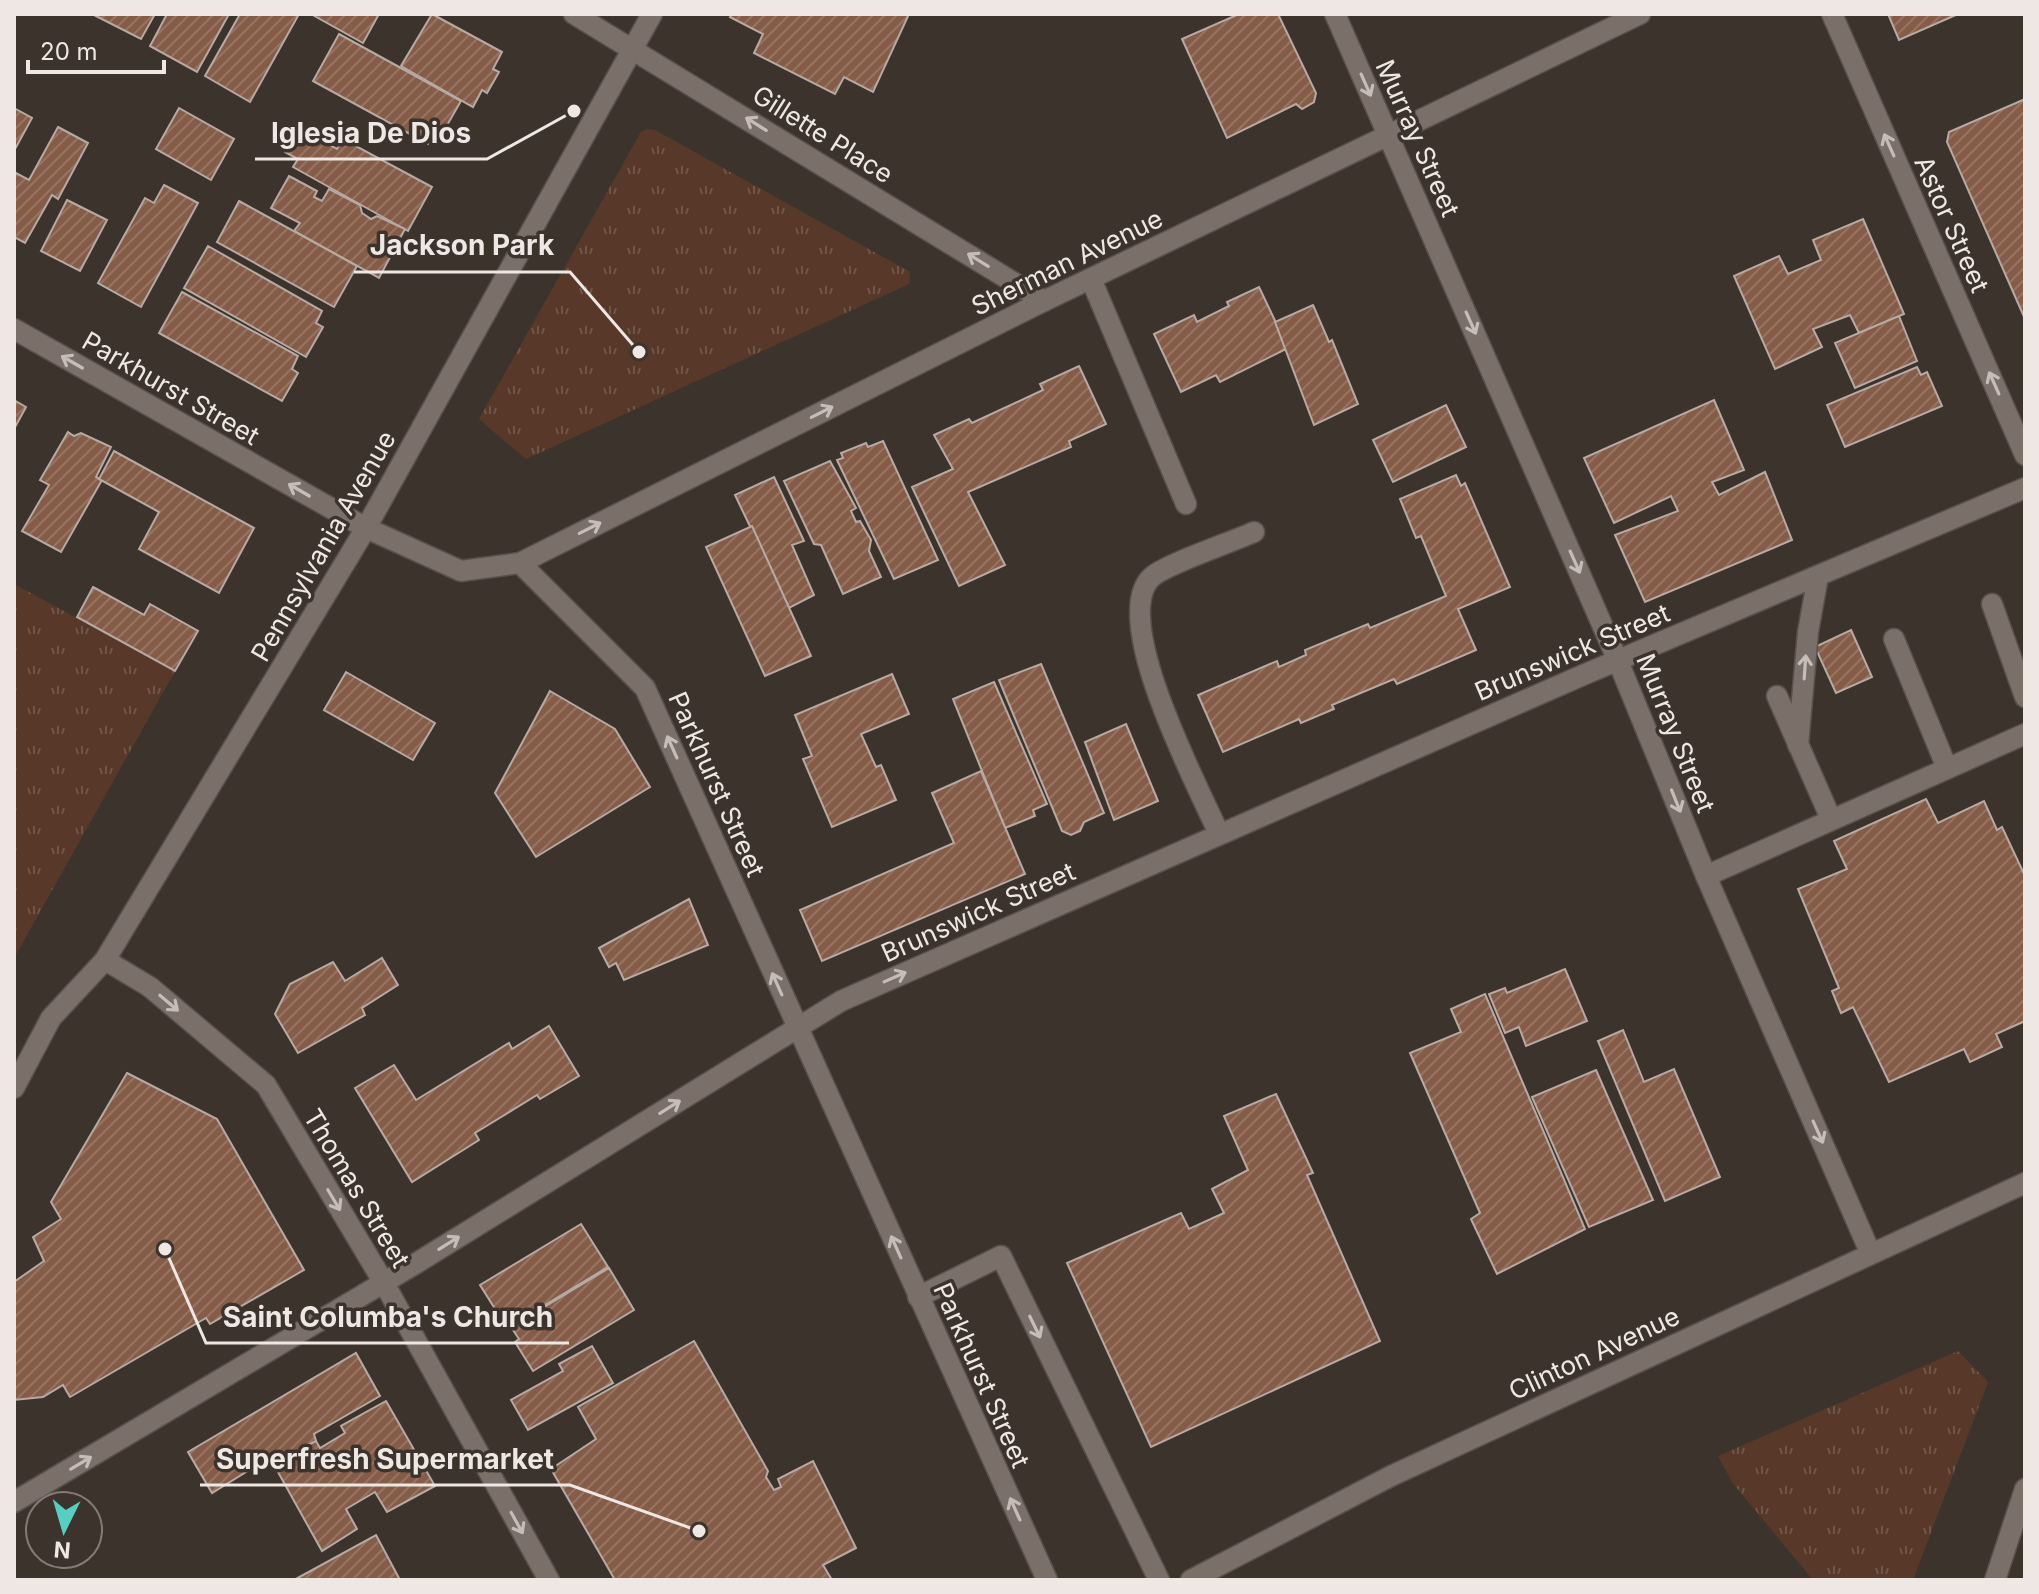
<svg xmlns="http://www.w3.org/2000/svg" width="2039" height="1594" font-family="Inter,sans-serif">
<defs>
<pattern id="park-tufts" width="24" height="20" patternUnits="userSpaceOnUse" patternTransform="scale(2)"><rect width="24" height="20" fill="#583929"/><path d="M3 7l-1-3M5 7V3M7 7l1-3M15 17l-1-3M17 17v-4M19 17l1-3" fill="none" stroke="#705648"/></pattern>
<pattern id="building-hatch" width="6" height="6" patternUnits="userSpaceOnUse" patternTransform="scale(2)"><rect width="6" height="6" fill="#855c47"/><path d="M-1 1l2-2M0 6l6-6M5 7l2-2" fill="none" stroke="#977361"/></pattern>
</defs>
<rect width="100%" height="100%" fill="#3d332d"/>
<g fill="url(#park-tufts)">
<path d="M 647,129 L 655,130 L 910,272 L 909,284 L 526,459 L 479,419 L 641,132 Z"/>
<path d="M 14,584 L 175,671 L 14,958 Z"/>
<path d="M 1958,1351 L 1988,1382 L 1913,1580 L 1813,1580 L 1732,1482 L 1718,1456 Z"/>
</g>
<g fill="url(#building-hatch)" stroke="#b7aaa4" stroke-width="2">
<path d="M 92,14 L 155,14 L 141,39 Z"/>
<path d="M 167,14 L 229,14 L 197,72 L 150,46 Z"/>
<path d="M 240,14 L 299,14 L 250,102 L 205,76 Z"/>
<path d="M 311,14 L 379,14 L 363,43 Z"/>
<path d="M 432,14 L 502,52 L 493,69 L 499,72 L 487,93 L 482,90 L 473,107 L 401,66 Z"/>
<path d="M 732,14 L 909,14 L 873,92 L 844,77 L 835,94 L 754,53 L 763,34 L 730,17 Z"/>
<path d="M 1239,14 L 1278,14 L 1316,93 L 1314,102 L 1302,109 L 1296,104 L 1227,138 L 1182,39 Z"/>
<path d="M 1888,14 L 1958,14 L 1899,40 Z"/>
<path d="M 339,34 L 461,101 L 442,134 L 436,131 L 428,144 L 313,81 Z"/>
<path d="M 2025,99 L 2025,319 L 1947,142 L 1949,132 Z"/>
<path d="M 14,108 L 32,118 L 14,151 Z"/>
<path d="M 179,108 L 234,139 L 211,180 L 156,149 Z"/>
<path d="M 58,127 L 88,143 L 58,199 L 52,195 L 25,243 L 14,237 L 14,172 L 29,180 Z"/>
<path d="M 298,128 L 337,149 L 343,139 L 432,187 L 408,231 L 293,167 L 298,159 L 285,152 Z"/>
<path d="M 289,176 L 317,191 L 314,197 L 322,201 L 329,189 L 360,205 L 362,213 L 371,219 L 377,216 L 405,229 L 379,278 L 294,231 L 300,223 L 271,208 Z"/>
<path d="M 164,185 L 198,203 L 141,307 L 98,283 L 145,198 L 154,203 Z"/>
<path d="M 67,200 L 107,220 L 80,271 L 41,251 Z"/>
<path d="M 239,201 L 357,266 L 334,307 L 217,242 Z"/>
<path d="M 1863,219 L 1904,314 L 1859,333 L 1850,315 L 1813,329 L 1822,347 L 1775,369 L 1734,276 L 1779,256 L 1788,274 L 1821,260 L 1813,240 Z"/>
<path d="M 208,246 L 322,311 L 316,323 L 323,327 L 306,357 L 184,288 Z"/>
<path d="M 1259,287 L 1288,348 L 1220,382 L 1216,375 L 1181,392 L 1154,334 L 1194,315 L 1197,322 L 1229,306 L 1227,302 Z"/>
<path d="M 182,292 L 298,356 L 292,369 L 298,373 L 282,401 L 159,333 Z"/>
<path d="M 1313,305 L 1329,342 L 1332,340 L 1358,404 L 1314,425 L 1275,322 Z"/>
<path d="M 1899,316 L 1917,361 L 1855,388 L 1835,343 Z"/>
<path d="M 1079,366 L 1106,424 L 1069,441 L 1071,447 L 968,492 L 1005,565 L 959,586 L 912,487 L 953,469 L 934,435 L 969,419 L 972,423 L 1043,390 L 1040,384 Z"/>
<path d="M 1917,367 L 1921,375 L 1927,372 L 1942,406 L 1845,447 L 1827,405 Z"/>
<path d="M 14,400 L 26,407 L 14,429 Z"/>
<path d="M 1714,400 L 1744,470 L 1712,482 L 1719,495 L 1765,472 L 1792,540 L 1645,602 L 1615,535 L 1678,511 L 1671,496 L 1614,523 L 1584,458 Z"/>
<path d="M 1446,405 L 1466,447 L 1393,482 L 1373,440 Z"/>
<path d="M 68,432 L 74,436 L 81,433 L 111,447 L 96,477 L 102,480 L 61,552 L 22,531 L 49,485 L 40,480 Z"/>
<path d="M 883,441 L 938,560 L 894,579 L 837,460 L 843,458 L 841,453 L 866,443 L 868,447 Z"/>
<path d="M 114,451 L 254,528 L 219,593 L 139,549 L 159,512 L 99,479 Z"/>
<path d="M 830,461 L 856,508 L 851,511 L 856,522 L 860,521 L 871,540 L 869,551 L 881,577 L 843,594 L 821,545 L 814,544 L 784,481 Z"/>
<path d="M 1456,475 L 1461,486 L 1465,483 L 1510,587 L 1458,609 L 1476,650 L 1397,684 L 1394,679 L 1332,705 L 1334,709 L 1301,723 L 1299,719 L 1223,752 L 1198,695 L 1277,661 L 1279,667 L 1306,655 L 1305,650 L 1368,624 L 1370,628 L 1446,596 L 1421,536 L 1416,538 L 1400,499 Z"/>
<path d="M 774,477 L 804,541 L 792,545 L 814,595 L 789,608 L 735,495 Z"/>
<path d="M 752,526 L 811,656 L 765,676 L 706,547 Z"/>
<path d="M 93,587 L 144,615 L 150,604 L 198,631 L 175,671 L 77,617 Z"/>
<path d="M 1851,630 L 1872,677 L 1836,693 L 1815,647 Z"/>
<path d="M 1041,664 L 1104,813 L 1084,822 L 1080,831 L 1071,835 L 1062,831 L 999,680 Z"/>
<path d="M 346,672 L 435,723 L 413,760 L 324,710 Z"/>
<path d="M 892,674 L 909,714 L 861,734 L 876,767 L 881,765 L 896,800 L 832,827 L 803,759 L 812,756 L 795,715 Z"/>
<path d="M 994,682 L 1047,804 L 1033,810 L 1035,816 L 1005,828 L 953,699 Z"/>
<path d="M 550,691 L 615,729 L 650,787 L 536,857 L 495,793 Z"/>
<path d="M 1126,724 L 1158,801 L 1114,820 L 1085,742 Z"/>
<path d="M 981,771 L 1025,874 L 822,961 L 800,910 L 954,843 L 932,793 Z"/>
<path d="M 1926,799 L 1938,823 L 1984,801 L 1997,830 L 2002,827 L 2025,876 L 2025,1021 L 1996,1034 L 2002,1047 L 1970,1062 L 1964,1049 L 1889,1082 L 1853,1007 L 1841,1013 L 1832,991 L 1839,988 L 1798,889 L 1847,869 L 1834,841 Z"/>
<path d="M 689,899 L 708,945 L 624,980 L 616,963 L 609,967 L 599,948 Z"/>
<path d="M 382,958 L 398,985 L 362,1008 L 365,1015 L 298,1053 L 275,1014 L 290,984 L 333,962 L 345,981 Z"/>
<path d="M 1565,969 L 1587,1021 L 1526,1046 L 1519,1027 L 1505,1033 L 1489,994 L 1505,988 L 1507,993 Z"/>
<path d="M 1485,994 L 1585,1229 L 1497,1274 L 1471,1219 L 1480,1213 L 1410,1053 L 1461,1032 L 1451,1009 Z"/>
<path d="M 549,1026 L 579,1076 L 540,1099 L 537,1095 L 475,1133 L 479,1140 L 412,1182 L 355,1088 L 394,1065 L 416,1100 L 509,1043 L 512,1049 Z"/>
<path d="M 1623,1030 L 1644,1082 L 1674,1069 L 1720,1177 L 1665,1201 L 1598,1041 Z"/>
<path d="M 1596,1070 L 1653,1200 L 1589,1227 L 1532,1097 Z"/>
<path d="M 127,1073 L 217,1119 L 304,1270 L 210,1324 L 206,1318 L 70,1397 L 63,1385 L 43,1397 L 14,1400 L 14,1282 L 44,1261 L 33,1237 L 61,1219 L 51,1202 Z"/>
<path d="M 1276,1094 L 1313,1173 L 1307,1175 L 1380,1341 L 1151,1447 L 1067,1263 L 1181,1213 L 1189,1229 L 1224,1213 L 1212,1189 L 1248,1170 L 1224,1116 Z"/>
<path d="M 581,1224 L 608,1267 L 507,1328 L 480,1285 Z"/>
<path d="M 609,1268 L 634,1310 L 533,1371 L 515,1342 L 519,1339 L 511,1327 Z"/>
<path d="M 694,1341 L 768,1471 L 766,1477 L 774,1490 L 781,1487 L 778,1479 L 813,1461 L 856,1548 L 823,1565 L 832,1580 L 615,1580 L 551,1469 L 596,1439 L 578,1407 Z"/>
<path d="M 592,1346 L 613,1383 L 528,1430 L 511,1400 L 563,1371 L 559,1364 Z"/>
<path d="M 356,1353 L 380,1396 L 314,1434 L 316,1441 L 260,1471 L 251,1469 L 212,1493 L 188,1452 Z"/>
<path d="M 386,1401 L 435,1486 L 387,1512 L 375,1492 L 346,1509 L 357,1529 L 322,1551 L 274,1465 L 316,1441 L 320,1448 L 345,1433 L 341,1426 Z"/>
<path d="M 376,1535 L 400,1580 L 294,1580 Z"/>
</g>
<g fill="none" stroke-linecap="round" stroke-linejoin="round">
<g stroke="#594f4c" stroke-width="23">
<g id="service">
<path d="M 1091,279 L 1186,504"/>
<path d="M 1992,604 L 2025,697"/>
<path d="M 1894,639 L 1947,768"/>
<path d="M 1777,696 L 1831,819"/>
<path d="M 1798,745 L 1808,632 L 1818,576"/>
<path d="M 1219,834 C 1199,788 1106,614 1153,576 C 1169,563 1232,542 1254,532"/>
<path d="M 1706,876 L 2025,734"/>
<path d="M 918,1297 L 1001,1256 L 1159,1580"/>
</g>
</g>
<g stroke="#594f4c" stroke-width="23">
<g id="minor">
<path d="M 574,14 L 1044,301"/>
<path d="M 1335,14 L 1618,661 L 1706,876 L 1870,1252"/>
<path d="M 1832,14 L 2025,455"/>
<path d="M 14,329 L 366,528 L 461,571 L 520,563 L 1044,301 L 1640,14"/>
<path d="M 520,563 L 645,688 L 1047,1580"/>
<path d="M 105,960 L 150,987 L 266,1085 L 384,1283 L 549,1580"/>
<path d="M 14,1088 L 51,1018 L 105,960 L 366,528 L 652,14"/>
<path d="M 14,1502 L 415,1264 L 841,1001 L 1583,675 L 2025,488"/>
</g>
</g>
<g stroke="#594f4c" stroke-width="23">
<path id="tertiary" d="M 1995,1580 L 2025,1489"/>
</g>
<g stroke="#594f4c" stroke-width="23">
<path id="secondary" d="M 1191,1580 L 1391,1476 L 2025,1183"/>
</g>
<use href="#service" stroke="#7b6f69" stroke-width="20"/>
<use href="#minor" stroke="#7b6f69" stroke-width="20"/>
<use href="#tertiary" stroke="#7b6f69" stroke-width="20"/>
<use href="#secondary" stroke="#7b6f69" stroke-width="20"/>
</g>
<defs><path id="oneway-shaft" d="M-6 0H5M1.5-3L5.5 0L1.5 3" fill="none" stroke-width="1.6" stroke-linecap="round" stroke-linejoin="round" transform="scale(2)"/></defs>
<g stroke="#c6bdb9">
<use href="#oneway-shaft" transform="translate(1366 85) rotate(66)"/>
<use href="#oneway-shaft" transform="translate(756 124) rotate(-148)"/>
<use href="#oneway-shaft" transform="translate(1889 145) rotate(-114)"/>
<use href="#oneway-shaft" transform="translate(978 260) rotate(-148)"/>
<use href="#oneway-shaft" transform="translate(1471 323) rotate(66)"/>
<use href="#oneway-shaft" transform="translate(72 362) rotate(-150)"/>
<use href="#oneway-shaft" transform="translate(1994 383) rotate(-114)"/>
<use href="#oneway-shaft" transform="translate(822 412) rotate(-27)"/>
<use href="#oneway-shaft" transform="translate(299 490) rotate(-150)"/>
<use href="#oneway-shaft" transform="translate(590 528) rotate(-27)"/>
<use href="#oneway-shaft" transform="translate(1575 562) rotate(66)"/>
<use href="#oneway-shaft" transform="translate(1805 667) rotate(-86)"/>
<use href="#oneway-shaft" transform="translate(672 747) rotate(-114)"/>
<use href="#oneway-shaft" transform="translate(1676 801) rotate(68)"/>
<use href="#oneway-shaft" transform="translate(895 977) rotate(-24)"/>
<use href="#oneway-shaft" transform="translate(777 984) rotate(-114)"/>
<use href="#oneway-shaft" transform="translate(169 1003) rotate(40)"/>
<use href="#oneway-shaft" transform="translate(670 1107) rotate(-32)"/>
<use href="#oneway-shaft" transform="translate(1818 1132) rotate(66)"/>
<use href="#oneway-shaft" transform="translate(334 1200) rotate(59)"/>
<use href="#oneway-shaft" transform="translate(449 1243) rotate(-32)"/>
<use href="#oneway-shaft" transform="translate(896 1247) rotate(-114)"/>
<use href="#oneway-shaft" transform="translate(1035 1327) rotate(64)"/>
<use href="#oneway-shaft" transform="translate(81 1463) rotate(-31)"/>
<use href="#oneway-shaft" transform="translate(1015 1509) rotate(-114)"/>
<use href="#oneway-shaft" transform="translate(517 1523) rotate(61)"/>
</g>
<g text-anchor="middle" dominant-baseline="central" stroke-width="7" stroke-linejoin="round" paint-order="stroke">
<g font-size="26" fill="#eee7e4" stroke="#3d332d">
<text transform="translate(823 134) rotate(32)">Gillette Place</text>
<text transform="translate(1418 138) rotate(66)">Murray Street</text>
<text transform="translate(1952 224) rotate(66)">Astor Street</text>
<text transform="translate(1067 262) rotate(-26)">Sherman Avenue</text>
<text transform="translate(171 388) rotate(30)">Parkhurst Street</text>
<text transform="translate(323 546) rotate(-60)">Pennsylvania Avenue</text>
<text transform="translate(1572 652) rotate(-23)">Brunswick Street</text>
<text transform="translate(1676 733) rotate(68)">Murray Street</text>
<text transform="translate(717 784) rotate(66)">Parkhurst Street</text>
<text transform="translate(978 912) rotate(-24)">Brunswick Street</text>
<text transform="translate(357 1188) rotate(59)">Thomas Street</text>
<text transform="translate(1594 1353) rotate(-25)">Clinton Avenue</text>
<text transform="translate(982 1375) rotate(66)">Parkhurst Street</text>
</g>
</g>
<path fill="none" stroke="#eee7e4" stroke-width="3" d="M574 111L487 159H255M639 352L570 272H354M165 1249L206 1343H569M699 1531L570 1485H200"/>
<g fill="#eee7e4" stroke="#3d332d" stroke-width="3">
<circle cx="574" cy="111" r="8"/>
<circle cx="639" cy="352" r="8"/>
<circle cx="165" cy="1249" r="8"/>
<circle cx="699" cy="1531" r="8"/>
</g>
<g font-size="28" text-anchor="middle" font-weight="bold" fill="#eee7e4" stroke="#3d332d" stroke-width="7" stroke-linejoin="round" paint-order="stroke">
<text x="371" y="143">Iglesia De Dios</text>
<text x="462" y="255">Jackson Park</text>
<text x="388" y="1327">Saint Columba's Church</text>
<text x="385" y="1469">Superfresh Supermarket</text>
</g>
<rect width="2039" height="1594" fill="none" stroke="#eee7e4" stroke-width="32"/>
<g transform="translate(64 1530) rotate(185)"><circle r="38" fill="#3d332d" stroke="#847b76" stroke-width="2"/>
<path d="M0-6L14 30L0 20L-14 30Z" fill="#58cec0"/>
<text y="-12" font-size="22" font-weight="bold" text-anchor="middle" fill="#eee7e4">N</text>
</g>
<path d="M28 60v12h136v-12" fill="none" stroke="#eee7e4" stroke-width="4"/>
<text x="40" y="60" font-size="24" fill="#eee7e4" stroke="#3d332d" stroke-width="6" paint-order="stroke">20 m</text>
</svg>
